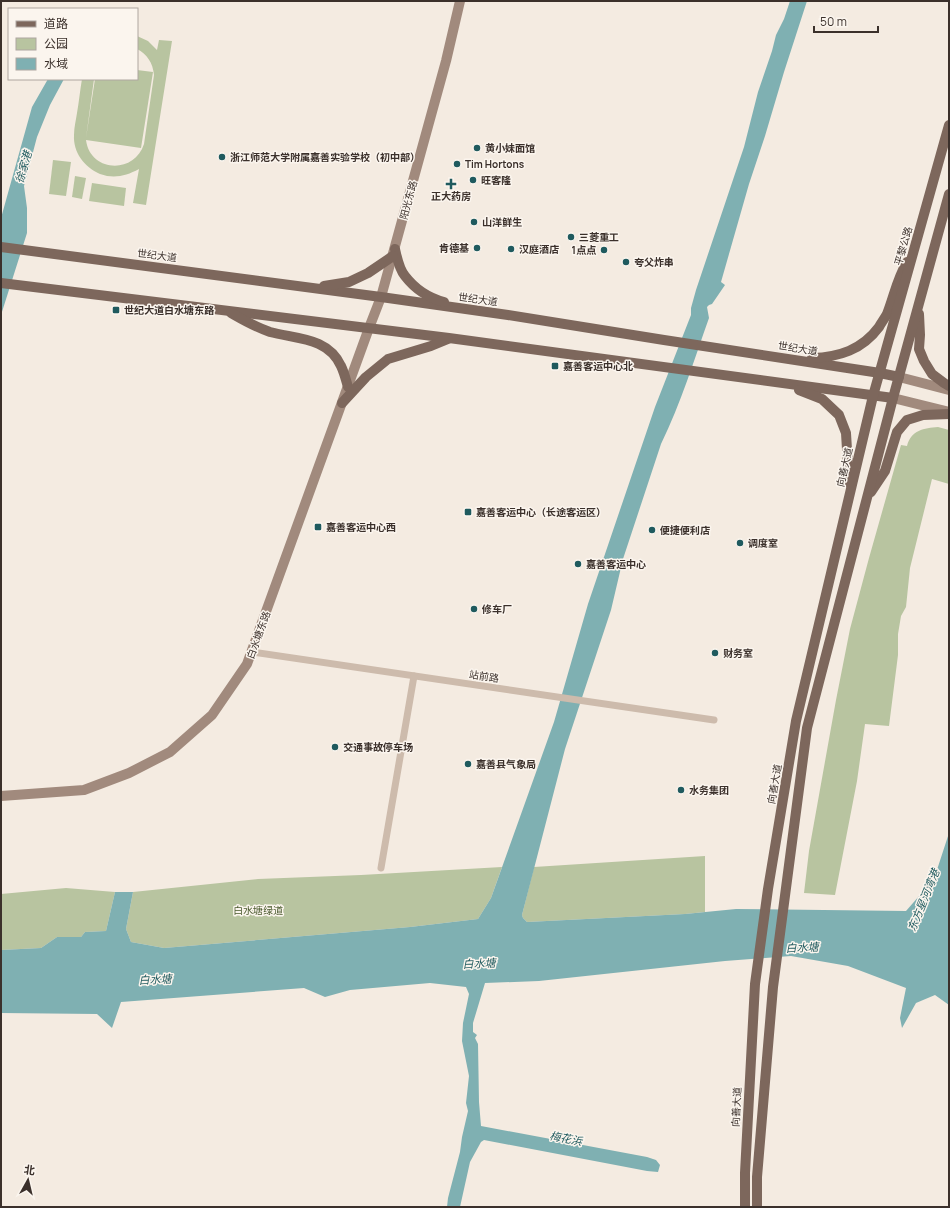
<svg xmlns="http://www.w3.org/2000/svg" width="950" height="1208" font-family="Manrope,'Noto Sans SC',sans-serif">
<rect width="100%" height="100%" fill="#f4ebe1"/>
<g fill="#b8c4a0">
<path d="M 137,36 L 148,41 L 157,50 L 159,40 L 172,41 L 146,205 L 133,203 L 139,169 C 126,176 114,179 100,174 C 84,167 73,152 74,135 C 74,127 76,120 77,113 C 79,102 80,90 82,79 L 94,79 L 86,138 L 95,79 L 137,79 L 137,70 L 153,72 L 141,148 L 86,140 C 90,172 134,175 144,144 L 154,75 C 153,63 147,54 137,49 Z"/>
<path d="M 53,160 L 71,162 L 66,196 L 49,194 Z"/>
<path d="M 75,176 L 86,178 L 82,199 L 72,197 Z"/>
<path d="M 92,183 L 126,188 L 124,206 L 89,201 Z"/>
<path d="M 938,427 L 949,430 L 949,484 L 932,479 L 910,568 L 906,607 L 901,616 L 898,634 L 898,655 L 889,726 L 865,724 L 857,781 L 835,895 L 804,893 L 809,851 L 836,700 L 850,629 L 869,558 L 901,445 L 907,446 C 911,430 924,428 938,427 Z"/>
<path d="M 705,856 L 705,912 L 685,914 L 527,922 L 523,918 L 522,915 L 534,867 Z"/>
<path d="M 502,867 L 491,898 L 478,919 L 410,927 L 164,948 L 131,942 L 126,929 L 133,892 L 258,879 L 361,875 Z"/>
<path d="M 66,888 L 115,892 L 106,931 L 85,932 L 81,937 L 57,937 L 41,948 L 1,950 L 1,894 Z"/>
</g>
<g fill="#7fb0b2">
<path d="M 790,1 L 807,1 L 784,72 L 765,136 L 749,184 L 721,282 L 725,285 L 712,304 L 709,305 L 707,307 L 709,318 C 694,360 681,403 661,444 L 623,559 L 611,610 L 565,749 L 522,915 L 523,918 L 527,922 L 685,914 L 736,909 L 906,911 L 934,879 L 949,833 L 949,1005 L 935,995 L 916,1003 L 902,1028 L 900,1018 L 906,988 L 848,966 L 791,956 L 725,961 L 539,981 L 485,983 L 473,1023 L 473,1032 L 477,1035 L 475,1038 L 478,1044 L 479,1102 L 481,1126 L 647,1157 L 656,1160 L 660,1165 L 658,1172 L 647,1171 L 484,1140 L 481,1142 L 470,1162 L 460,1207 L 447,1207 L 448,1198 L 460,1152 L 462,1137 L 468,1111 L 466,1103 L 469,1076 L 462,1041 L 463,1023 L 469,994 L 466,987 L 430,983 L 350,990 L 325,997 L 304,988 L 121,1002 L 112,1028 L 97,1014 L 1,1013 L 1,950 L 41,948 L 57,937 L 81,937 L 85,932 L 106,931 L 115,892 L 133,892 L 126,929 L 131,942 L 164,948 L 410,927 L 478,919 L 491,898 L 554,722 L 588,604 L 655,407 L 691,315 L 691,308 L 696,290 L 744,147 L 758,92 L 772,51 L 776,35 L 784,19 Z"/>
<path d="M 48,79 L 64,79 L 50,105 L 37,137 L 24,186 L 27,208 L 27,233 L 1,315 L 1,218 L 32,107 Z"/>
</g>
<g fill="none" stroke-linecap="round" stroke-linejoin="round">
<g stroke="#cdbbac" stroke-width="7">
<path d="M 252,652 L 714,720"/>
<path d="M 381,868 L 414,676"/>
</g>
<g stroke="#a18a7d" stroke-width="10">
<path d="M 899,377 L 949,390"/>
<path d="M 893,398 L 949,412"/>
<path d="M 1,796 L 84,790 L 129,773 L 170,752 L 212,715 L 247,664 L 369,328 L 381,297 L 446,61 L 460,1"/>
</g>
<g stroke="#7d675c" stroke-width="10">
<path d="M 1,247 L 381,297 L 508,315 L 664,340 L 880,373 L 899,377"/>
<path d="M 395,249 C 397,258 399,269 405,276 C 415,289 429,298 444,302"/>
<path d="M 1,283 L 449,338 L 893,398"/>
<path d="M 324,286 L 349,282 L 368,273 L 393,256"/>
<path d="M 231,313 C 245,321 255,327 270,332 C 296,339 328,337 341,366 C 344,372 346,380 348,387"/>
<path d="M 919,314 L 920,335 L 919,349 L 924,361 L 932,374 L 944,383 L 949,386"/>
<path d="M 812,358 C 839,357 862,350 879,327 C 881,323 885,318 887,314 C 894,296 897,279 907,262"/>
<path d="M 799,390 L 822,399 L 839,415 L 846,433 L 849,483"/>
<path d="M 342,403 L 366,377 L 388,359 L 431,346 L 448,339"/>
<path d="M 871,492 L 885,471 L 897,432 L 907,420 L 923,415 L 949,414"/>
<path d="M 745,1207 L 745,1173 L 755,984 L 768,889 L 796,721 L 873,396 L 949,125"/>
<path d="M 757,1207 L 757,1177 L 773,987 L 807,728 L 893,398 L 949,194"/>
</g>
</g>
<g fill="#1f5a5e" stroke="#fbf5ee" stroke-width="1.5">
<circle cx="477" cy="148" r="4"/>
<circle cx="222" cy="157" r="4"/>
<circle cx="457" cy="164" r="4"/>
<circle cx="473" cy="180" r="4"/>
<path d="M449 178h4v4h4v4h-4v4h-4v-4h-4v-4h4z"/>
<circle cx="474" cy="222" r="4"/>
<circle cx="571" cy="237" r="4"/>
<circle cx="477" cy="248" r="4"/>
<circle cx="511" cy="249" r="4"/>
<circle cx="604" cy="250" r="4"/>
<circle cx="626" cy="262" r="4"/>
<rect x="112" y="306" width="8" height="8" rx="2"/>
<rect x="551" y="362" width="8" height="8" rx="2"/>
<rect x="464" y="508" width="8" height="8" rx="2"/>
<rect x="314" y="523" width="8" height="8" rx="2"/>
<circle cx="652" cy="530" r="4"/>
<circle cx="740" cy="543" r="4"/>
<circle cx="578" cy="564" r="4"/>
<circle cx="474" cy="609" r="4"/>
<circle cx="715" cy="653" r="4"/>
<circle cx="335" cy="747" r="4"/>
<circle cx="468" cy="764" r="4"/>
<circle cx="681" cy="790" r="4"/>
</g>
<g text-anchor="middle" dominant-baseline="central" stroke-width="3" stroke-linejoin="round" paint-order="stroke">
<g font-size="10" font-weight="bold" fill="#3b302b" stroke="#fbf5ee" text-anchor="start">
<text x="485" y="148">黄小妹面馆</text>
<text x="230" y="157">浙江师范大学附属嘉善实验学校（初中部）</text>
<text x="465" y="164">Tim Hortons</text>
<text x="481" y="180">旺客隆</text>
<text x="451" y="196" text-anchor="middle">正大药房</text>
<text x="482" y="222">山洋鲜生</text>
<text x="579" y="237">三菱重工</text>
<text x="469" y="248" text-anchor="end">肯德基</text>
<text x="519" y="249">汉庭酒店</text>
<text x="596" y="250" text-anchor="end">1点点</text>
<text x="634" y="262">夸父炸串</text>
<text x="124" y="310">世纪大道白水塘东路</text>
<text x="563" y="366">嘉善客运中心北</text>
<text x="476" y="512">嘉善客运中心（长途客运区）</text>
<text x="326" y="527">嘉善客运中心西</text>
<text x="660" y="530">便捷便利店</text>
<text x="748" y="543">调度室</text>
<text x="586" y="564">嘉善客运中心</text>
<text x="482" y="609">修车厂</text>
<text x="723" y="653">财务室</text>
<text x="343" y="747">交通事故停车场</text>
<text x="476" y="764">嘉善县气象局</text>
<text x="689" y="790">水务集团</text>
</g>
<g font-size="10" fill="#3b302b" stroke="#fbf5ee">
<text transform="translate(408 200) rotate(-75)">阳光东路</text>
<text transform="translate(903 246) rotate(-74)">平黎公路</text>
<text transform="translate(157 255) rotate(7)">世纪大道</text>
<text transform="translate(478 299) rotate(8)">世纪大道</text>
<text transform="translate(798 348) rotate(9)">世纪大道</text>
<text transform="translate(844 467) rotate(-77)">向善大道</text>
<text transform="translate(258 635) rotate(-70)">白水塘东路</text>
<text transform="translate(484 676) rotate(8)">站前路</text>
<text transform="translate(774 784) rotate(-80)">向善大道</text>
<text transform="translate(736 1107) rotate(-87)">向善大道</text>
</g>
<g font-size="10" fill="#4a5a2e" stroke="#fbf5ee">
<text x="258" y="910">白水塘绿道</text>
</g>
<g font-size="11" font-style="italic" fill="#1f5a5e" stroke="#fbf5ee">
<text transform="translate(23 167) rotate(-74)">徐家港</text>
<text transform="translate(923 900) rotate(-68)">东方星河湾港</text>
<text transform="translate(802 947) rotate(-3)">白水塘</text>
<text transform="translate(479 963) rotate(-3)">白水塘</text>
<text transform="translate(155 979) rotate(-3)">白水塘</text>
<text transform="translate(566 1138) rotate(11)">梅花浜</text>
</g>
</g>
<rect width="950" height="1208" fill="none" stroke="#3b302b" stroke-width="4"/>
<rect x="8" y="8" width="130" height="72" fill="#fbf5ee" stroke="#aea6a0"/>
<rect x="16" y="21" width="20" height="6" fill="#7d675c" stroke="#aea6a0"/>
<text x="44" y="28" font-size="12" fill="#3b302b">道路</text>
<rect x="16" y="38" width="20" height="12" fill="#b8c4a0" stroke="#aea6a0"/>
<text x="44" y="48" font-size="12" fill="#3b302b">公园</text>
<rect x="16" y="58" width="20" height="12" fill="#7fb0b2" stroke="#aea6a0"/>
<text x="44" y="68" font-size="12" fill="#3b302b">水域</text>
<g transform="translate(28 1180) rotate(8)" stroke="#fbf5ee" stroke-width="3" paint-order="stroke">
<path d="M0-3L7 15L0 10L-7 15Z" fill="#3b302b"/>
<text y="-6" font-size="11" font-weight="bold" text-anchor="middle" fill="#3b302b">北</text>
</g>
<path d="M814 26v6h64v-6" fill="none" stroke="#3b302b" stroke-width="2"/>
<text x="820" y="26" font-size="12" fill="#3b302b" stroke="#fbf5ee" stroke-width="3" paint-order="stroke">50 m</text>
</svg>
